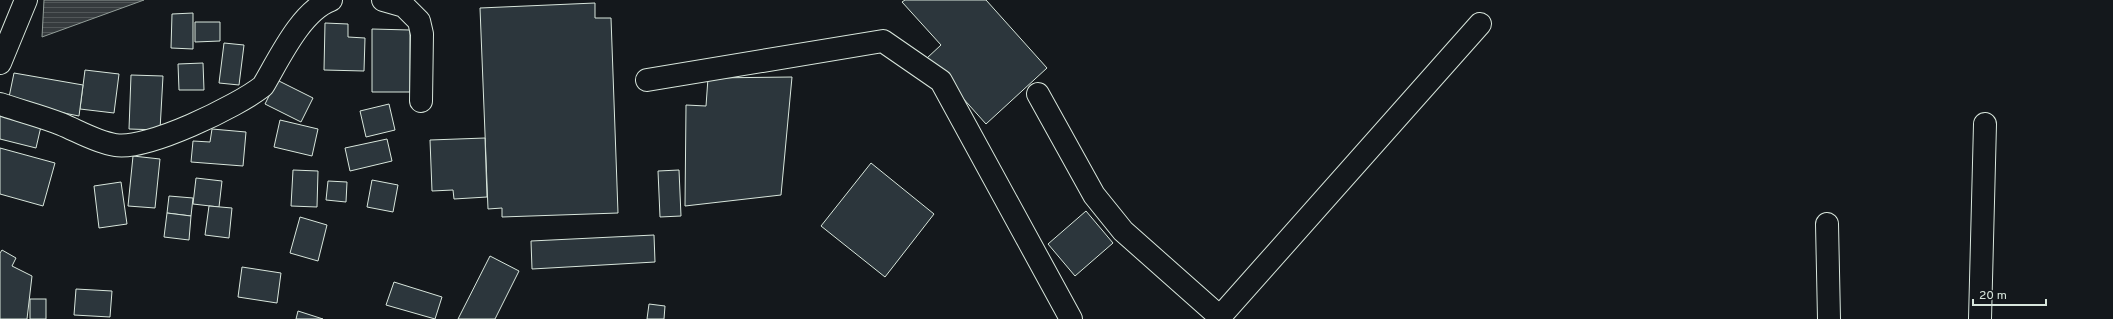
<svg xmlns="http://www.w3.org/2000/svg" width="2113" height="319" font-family="Overpass,sans-serif">
<defs>
<pattern id="water-rules" width="6" height="5" patternUnits="userSpaceOnUse"><rect width="6" height="5" fill="#363b3e"/><path d="M0 2.5h6" fill="none" stroke="#525759"/></pattern>
</defs>
<rect width="100%" height="100%" fill="#14181c"/>
<path fill="url(#water-rules)" stroke="#939e99" d="M 44,0 L 144,0 L 42,37 Z"/>
<g fill="#2c363c" stroke="#d8e6dc">
<path d="M 905,0 L 986,0 L 1047,68 L 986,124 L 927,58 L 941,45 L 902,2 Z"/>
<path d="M 595,3 L 595,18 L 611,18 L 618,213 L 502,217 L 502,208 L 488,209 L 480,8 Z"/>
<path d="M 193,13 L 193,49 L 171,48 L 172,14 Z"/>
<path d="M 195,22 L 220,22 L 220,41 L 195,42 Z"/>
<path d="M 325,23 L 348,24 L 348,37 L 365,38 L 364,71 L 324,70 Z"/>
<path d="M 372,29 L 410,30 L 410,92 L 372,92 Z"/>
<path d="M 224,43 L 244,45 L 239,85 L 219,83 Z"/>
<path d="M 203,63 L 204,90 L 179,90 L 178,64 Z"/>
<path d="M 85,70 L 119,74 L 114,113 L 80,109 Z"/>
<path d="M 14,73 L 83,85 L 79,116 L 8,102 Z"/>
<path d="M 131,75 L 163,76 L 160,130 L 129,129 Z"/>
<path d="M 792,77 L 781,195 L 685,206 L 686,105 L 706,106 L 708,78 Z"/>
<path d="M 277,80 L 313,98 L 301,122 L 265,104 Z"/>
<path d="M 389,104 L 395,130 L 366,137 L 360,111 Z"/>
<path d="M 0,112 L 42,122 L 36,148 L 0,139 Z"/>
<path d="M 280,120 L 318,129 L 312,156 L 274,147 Z"/>
<path d="M 212,129 L 246,132 L 243,166 L 191,162 L 193,141 L 210,142 Z"/>
<path d="M 485,138 L 487,197 L 454,199 L 453,190 L 432,191 L 430,140 Z"/>
<path d="M 387,139 L 392,161 L 350,171 L 345,148 Z"/>
<path d="M 0,148 L 55,163 L 43,206 L 0,194 Z"/>
<path d="M 133,156 L 160,159 L 155,208 L 128,206 Z"/>
<path d="M 871,163 L 934,214 L 885,277 L 821,226 Z"/>
<path d="M 293,170 L 318,171 L 317,207 L 291,206 Z"/>
<path d="M 679,170 L 681,216 L 660,217 L 658,171 Z"/>
<path d="M 196,178 L 222,181 L 219,207 L 193,204 Z"/>
<path d="M 372,180 L 398,185 L 393,212 L 367,207 Z"/>
<path d="M 328,181 L 347,182 L 346,202 L 326,200 Z"/>
<path d="M 121,182 L 127,224 L 99,228 L 94,186 Z"/>
<path d="M 169,196 L 193,198 L 191,216 L 167,213 Z"/>
<path d="M 209,206 L 232,208 L 229,238 L 205,235 Z"/>
<path d="M 1086,211 L 1113,243 L 1075,276 L 1048,244 Z"/>
<path d="M 167,213 L 191,216 L 189,240 L 164,237 Z"/>
<path d="M 300,217 L 327,225 L 318,261 L 290,253 Z"/>
<path d="M 654,235 L 655,262 L 532,269 L 531,241 Z"/>
<path d="M 2,250 L 16,258 L 12,266 L 32,276 L 27,319 L 0,319 L 0,253 Z"/>
<path d="M 490,256 L 519,271 L 495,319 L 458,319 Z"/>
<path d="M 242,267 L 281,273 L 277,303 L 238,297 Z"/>
<path d="M 394,282 L 442,297 L 435,319 L 386,305 Z"/>
<path d="M 76,289 L 112,291 L 110,317 L 74,315 Z"/>
<rect x="30" y="299" width="16" height="20"/>
<path d="M 649,304 L 665,306 L 664,319 L 647,319 Z"/>
<path d="M 298,311 L 323,319 L 296,319 Z"/>
</g>
<g fill="none" stroke-linecap="round" stroke-linejoin="round">
<g stroke="#d8e6dc" stroke-width="24">
<g id="minor">
<path d="M 383,0 L 404,6 L 419,21 L 422,34 L 421,101"/>
<path d="M 0,63 L 26,0"/>
<path d="M 647,80 L 883,41 L 941,81 L 1071,319"/>
<path d="M 1038,94 L 1094,195 L 1123,231 L 1220,317"/>
<path d="M 0,104 C 20,111 41,116 61,124 C 78,131 96,142 115,145 C 146,151 238,106 263,86 C 279,59 301,11 331,0"/>
<path d="M 1827,224 L 1829,319"/>
<path d="M 1218,319 L 1480,24"/>
<path d="M 1980,319 L 1985,124"/>
</g>
</g>
<use href="#minor" stroke="#14181c" stroke-width="22"/>
</g>
<path d="M1973 299v6h73v-6" fill="none" stroke="#d8e6dc" stroke-width="2"/>
<text x="1979" y="299" font-size="12" fill="#d8e6dc" stroke="#14181c" stroke-width="3" paint-order="stroke">20 m</text>
</svg>
